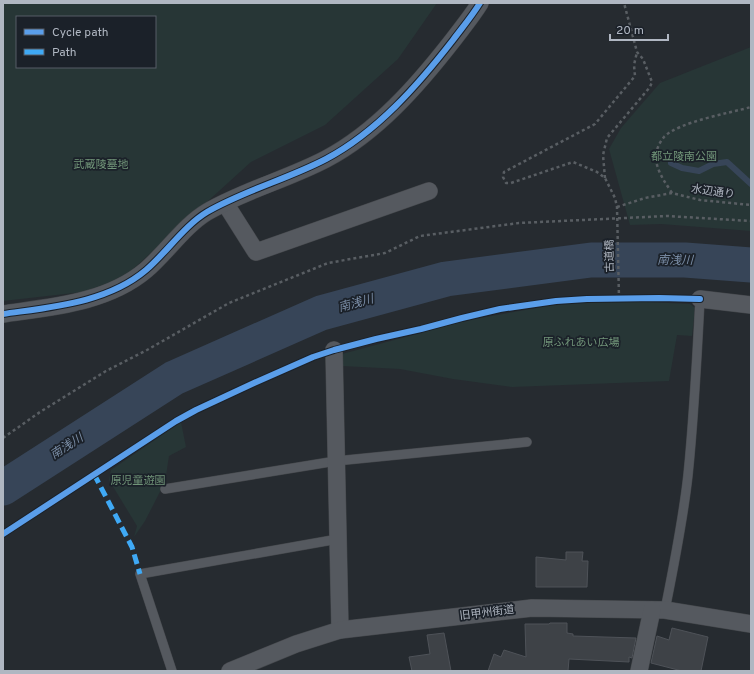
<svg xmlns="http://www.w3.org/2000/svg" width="754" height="674" font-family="Overpass,'Noto Sans JP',sans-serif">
<rect width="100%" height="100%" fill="#262b30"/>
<g fill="#273636" fill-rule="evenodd">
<path d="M 3,3 L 437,3 L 398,59 L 325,125 L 251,162 L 132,270 L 100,290 L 3,301 ZM 17,17 L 155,17 L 155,67 L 17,67 Z"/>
<path d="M 751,47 L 751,231 L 661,224 L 630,225 L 609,149 L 621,128 L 660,83 Z"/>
<path d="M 626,301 L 690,304 L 695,308 L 692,336 L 677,335 L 669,381 L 512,387 L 453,379 L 400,369 L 342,366 L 342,354 L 469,320 L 565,303 Z"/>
<path d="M 181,422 L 186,447 L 169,456 L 165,482 L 145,521 L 134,537 L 137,526 L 109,480 L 111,470 Z"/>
</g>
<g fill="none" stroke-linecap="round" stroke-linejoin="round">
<path stroke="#374558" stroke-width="6" d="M 671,163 L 682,168 L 699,171 L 713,164 L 727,162 L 751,184"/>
<path stroke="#374558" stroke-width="35" d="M 3,488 L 174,378 L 321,313 L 446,279 L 591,260 L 685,260 L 751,265"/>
</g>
<g fill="#3e4247" stroke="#4e5258">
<path d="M 566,552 L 583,552 L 582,561 L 588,561 L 587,587 L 536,587 L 536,557 L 566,560 Z"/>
<path d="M 550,623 L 567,623 L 567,633 L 573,634 L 573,636 L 636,638 L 632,658 L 629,657 L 629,662 L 569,659 L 568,671 L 488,671 L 494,654 L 501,657 L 504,650 L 526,657 L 525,624 L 549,624 Z"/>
<path d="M 672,628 L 708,637 L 701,671 L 682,671 L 651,663 L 657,636 L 669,640 Z"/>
<path d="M 444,633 L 451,671 L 412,671 L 409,657 L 430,654 L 427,635 Z"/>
</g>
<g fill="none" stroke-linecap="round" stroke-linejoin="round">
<g stroke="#44474b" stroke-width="10">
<g id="service">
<path d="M 165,489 L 336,461 L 527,442"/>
<path d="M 665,610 C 674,565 683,521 688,475 C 694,417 697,358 700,299"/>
<path d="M 172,671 L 140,574 L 338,539"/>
</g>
</g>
<g stroke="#44474b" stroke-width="18">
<g id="minor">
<path d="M 225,203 L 256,252 L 429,191"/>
<path d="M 700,299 L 751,305"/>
<path d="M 3,314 C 51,307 107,303 146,270 C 166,253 185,225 207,212 C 245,190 288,179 326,159 C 377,132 418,85 453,40 C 462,28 472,16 480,3"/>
<path d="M 334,350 L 340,630"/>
<path d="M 230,671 L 296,644 L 340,630 L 532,608 L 665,610 L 751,624"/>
<path d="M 639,671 L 652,610"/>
</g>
</g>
<g stroke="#595e63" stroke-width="2.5" stroke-dasharray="3 3" stroke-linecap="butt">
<path d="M 605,178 L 603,155 L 607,138 L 650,87 L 652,82 L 643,59 L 637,52 L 624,3"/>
<path d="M 672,193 C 665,182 658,173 656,160 C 655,152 659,143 664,137 C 678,122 730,113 751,107"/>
<path d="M 617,207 L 645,198 L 672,193 L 700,200 L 751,205"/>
<path d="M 619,299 L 617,207 L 615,198 L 605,178 L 597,172 L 573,162 L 511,183 L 506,183 L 503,177 L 504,172 L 595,124 L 635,76 L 634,65 L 637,52"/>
<path d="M 3,438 L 40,412 L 106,371 L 147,350 L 229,303 L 328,263 L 385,253 L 420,236 L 519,223 L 667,216 L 751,221"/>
</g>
<use href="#service" stroke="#55595f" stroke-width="9"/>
<use href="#minor" stroke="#55595f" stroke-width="17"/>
<path stroke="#3fa9f5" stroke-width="5" stroke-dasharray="10 5" stroke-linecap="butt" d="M 94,474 L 132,547 L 140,574"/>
<g stroke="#1b2129" stroke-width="8">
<g id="cycleway">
<path d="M 3,314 C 51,307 107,303 146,270 C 166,253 185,225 207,212 C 245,190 288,179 326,159 C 377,132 418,85 453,40 C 462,28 472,16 480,3"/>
<path d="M 3,534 L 176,421 L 196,410 L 254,383 L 313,357 L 334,350 L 376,339 L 421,329 L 462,318 L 500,309 L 556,301 L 587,299 L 659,298 L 700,299"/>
</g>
</g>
<use href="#cycleway" stroke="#5a9eea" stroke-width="6"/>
</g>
<g text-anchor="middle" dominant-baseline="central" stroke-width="3.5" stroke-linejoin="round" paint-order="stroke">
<g font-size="11" fill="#719579" stroke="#1b2129">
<text x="684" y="157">都立陵南公園</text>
<text x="101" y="165">武蔵陵墓地</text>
<text x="581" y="343">原ふれあい広場</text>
<text x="138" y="481">原児童遊園</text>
</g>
<g font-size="11" fill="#b0b7c2" stroke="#1b2129">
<text transform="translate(713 192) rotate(8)">水辺通り</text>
<text transform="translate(610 256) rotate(-91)">古道橋</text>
<text transform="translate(487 613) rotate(-7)">旧甲州街道</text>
</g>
<g font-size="12" font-style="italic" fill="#7b8ea7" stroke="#1b2129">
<text transform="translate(675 261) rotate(1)">南浅川</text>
<text transform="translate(356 304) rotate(-15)">南浅川</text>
<text transform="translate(67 447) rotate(-33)">南浅川</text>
</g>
</g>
<rect width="754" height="674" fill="none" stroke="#b0b7c2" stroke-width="8"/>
<rect x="16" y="16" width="140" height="52" fill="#1b2129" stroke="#575d66"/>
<rect x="24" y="29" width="20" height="6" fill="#5a9eea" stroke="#575d66"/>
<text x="52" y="36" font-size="12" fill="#b0b7c2">Cycle path</text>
<rect x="24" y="49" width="20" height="6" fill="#3fa9f5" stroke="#575d66"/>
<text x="52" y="56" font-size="12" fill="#b0b7c2">Path</text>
<path d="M610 34v6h58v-6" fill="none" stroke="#b0b7c2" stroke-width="2"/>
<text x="616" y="34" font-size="12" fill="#b0b7c2" stroke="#1b2129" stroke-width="3" paint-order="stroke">20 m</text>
</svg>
